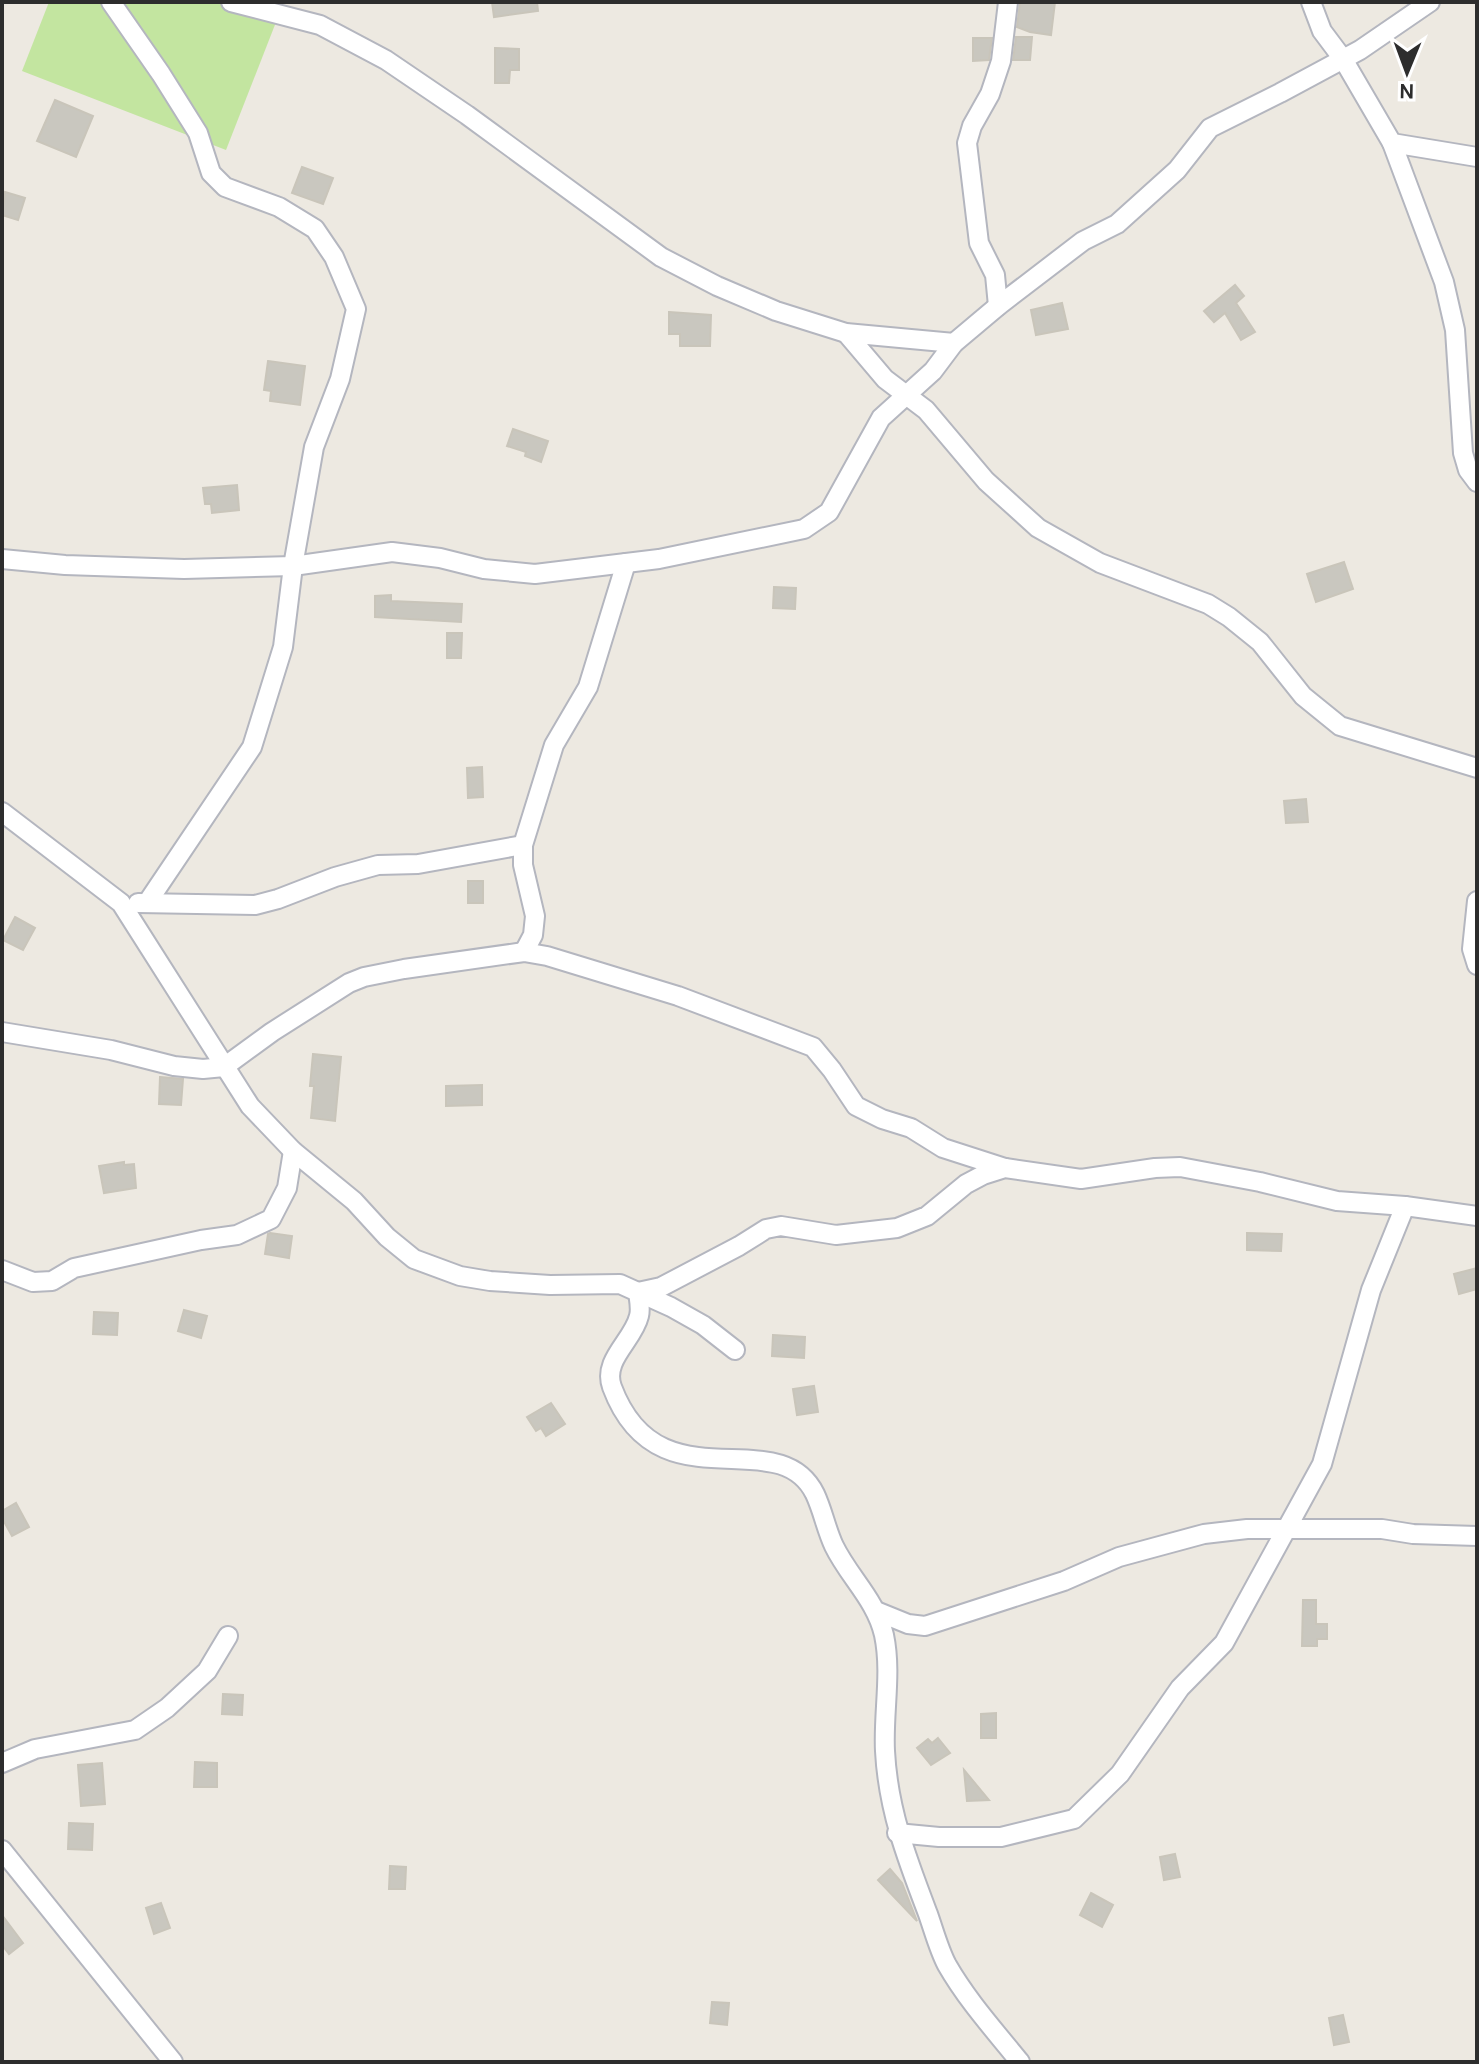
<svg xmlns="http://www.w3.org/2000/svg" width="1479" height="2064" font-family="Karla,sans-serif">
<rect width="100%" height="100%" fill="#ede9e1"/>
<path fill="#c3e5a0" d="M 49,2 L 238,2 L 278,17 L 226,150 L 22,71 Z"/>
<g fill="#c9c7bf" stroke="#c9c5ba" stroke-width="2">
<path d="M 492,2 L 537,2 L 538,11 L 494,17 Z"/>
<path d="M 1020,2 L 1055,2 L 1051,35 L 1030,32 L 1017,27 Z"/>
<path d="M 1016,37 L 1032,37 L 1030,60 L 1013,60 Z"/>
<path d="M 973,38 L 992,38 L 989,60 L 973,61 Z"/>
<path d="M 495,48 L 519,49 L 519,70 L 510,70 L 509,83 L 495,83 Z"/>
<path d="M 55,100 L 93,116 L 76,157 L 37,141 Z"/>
<path d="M 302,167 L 333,178 L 323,204 L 292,193 Z"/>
<path d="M 5,192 L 25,198 L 18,220 L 2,215 Z"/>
<path d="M 1235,285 L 1244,296 L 1236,303 L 1255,332 L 1241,340 L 1225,313 L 1214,322 L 1204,311 Z"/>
<path d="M 1062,303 L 1068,329 L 1036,335 L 1031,310 Z"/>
<path d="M 669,312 L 711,315 L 710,346 L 680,346 L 680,334 L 669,334 Z"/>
<path d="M 268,361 L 305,366 L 300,405 L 270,401 L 271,391 L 264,390 Z"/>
<path d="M 513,429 L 548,441 L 541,462 L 525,456 L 526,452 L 507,446 Z"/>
<path d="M 237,485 L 239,510 L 212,513 L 211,504 L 205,504 L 203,488 Z"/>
<path d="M 1344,562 L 1353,589 L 1316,602 L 1307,574 Z"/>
<path d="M 774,587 L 796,588 L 795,609 L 773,608 Z"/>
<path d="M 391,595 L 391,601 L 462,604 L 461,622 L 375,617 L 375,596 Z"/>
<path d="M 447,633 L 462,633 L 461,658 L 447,658 Z"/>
<path d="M 482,767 L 483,797 L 468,798 L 467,768 Z"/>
<path d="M 1306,799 L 1308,822 L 1286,823 L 1284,801 Z"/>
<rect x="468" y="881" width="15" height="22"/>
<path d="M 15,917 L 35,928 L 23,950 L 3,940 Z"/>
<path d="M 313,1054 L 341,1057 L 335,1121 L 311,1118 L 314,1086 L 310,1086 Z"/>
<path d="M 160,1077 L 183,1079 L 181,1105 L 159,1104 Z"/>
<path d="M 482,1085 L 482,1105 L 446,1106 L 446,1086 Z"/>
<path d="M 124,1162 L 124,1165 L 134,1164 L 136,1188 L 104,1193 L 99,1166 Z"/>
<path d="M 270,1233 L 292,1236 L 289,1258 L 265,1254 L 268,1234 Z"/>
<path d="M 1247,1233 L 1282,1234 L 1281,1251 L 1247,1250 Z"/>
<path d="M 1477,1268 L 1477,1289 L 1459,1294 L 1454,1274 Z"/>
<path d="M 184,1310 L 207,1316 L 201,1338 L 178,1331 Z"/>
<path d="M 94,1312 L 118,1313 L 117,1335 L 93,1334 Z"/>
<path d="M 773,1335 L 805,1337 L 804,1358 L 772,1356 Z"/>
<path d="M 814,1386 L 818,1412 L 797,1415 L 793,1389 Z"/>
<path d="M 551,1403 L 565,1424 L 546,1436 L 541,1428 L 536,1431 L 527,1417 Z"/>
<path d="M 16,1503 L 29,1527 L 12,1536 L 2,1518 L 2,1511 Z"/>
<path d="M 1303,1600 L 1316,1600 L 1316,1624 L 1327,1624 L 1327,1639 L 1317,1639 L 1317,1646 L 1302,1646 Z"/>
<path d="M 223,1694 L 243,1695 L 242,1715 L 222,1714 Z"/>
<path d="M 996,1713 L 996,1738 L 981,1738 L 981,1714 Z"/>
<path d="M 938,1738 L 950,1753 L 931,1765 L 917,1748 L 928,1739 L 932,1743 Z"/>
<path d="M 195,1762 L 217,1763 L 217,1787 L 194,1787 Z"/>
<path d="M 102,1763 L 105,1804 L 81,1806 L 78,1765 Z"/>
<path d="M 964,1770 L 989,1800 L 967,1801 Z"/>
<path d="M 69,1823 L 93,1824 L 92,1850 L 68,1849 Z"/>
<path d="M 1175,1854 L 1180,1877 L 1164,1880 L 1160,1857 Z"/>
<path d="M 390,1866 L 406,1867 L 405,1889 L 389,1889 Z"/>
<path d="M 890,1869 L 902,1883 L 917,1921 L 878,1880 Z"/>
<path d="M 1091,1893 L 1113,1905 L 1102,1927 L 1080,1915 Z"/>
<path d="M 161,1903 L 170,1928 L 154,1934 L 146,1908 Z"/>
<path d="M 2,1915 L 23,1943 L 9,1954 L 2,1945 Z"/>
<path d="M 712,2002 L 729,2003 L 727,2025 L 710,2023 Z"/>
<path d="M 1343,2015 L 1349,2042 L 1334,2045 L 1329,2018 Z"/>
</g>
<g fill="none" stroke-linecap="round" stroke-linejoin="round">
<g stroke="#b4b6bf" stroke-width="22">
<g id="street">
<path d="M 111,2 L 161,74 L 198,133 L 211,173 L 225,187 L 279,207 L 315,229 L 334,257 L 356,309 L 340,379 L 314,447 L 293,566 L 283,647 L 252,747 L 147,903"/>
<path d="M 231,2 L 320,25 L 386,60 L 467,115 L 661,257 L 717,286 L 776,311 L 846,333 L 954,343"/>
<path d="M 1311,2 L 1322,31 L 1343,59 L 1392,143 L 1477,157"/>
<path d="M 1392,143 L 1444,282 L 1455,330 L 1463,453 L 1468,470 L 1477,482"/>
<path d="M 998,306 L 995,275 L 979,243 L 967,143 L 972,126 L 990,94 L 1001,61 L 1008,2"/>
<path d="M 846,333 L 885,379 L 926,410 L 986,481 L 1038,528 L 1100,563 L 1208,604 L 1229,617 L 1260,642 L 1303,696 L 1340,726 L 1477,768"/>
<path d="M 2,559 L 65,565 L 184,569 L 293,566 L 392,552 L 440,558 L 484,569 L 535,574 L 659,559 L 804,529 L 829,512 L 881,418 L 933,371 L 954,343 L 998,306 L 1083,241 L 1117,224 L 1177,170 L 1210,128 L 1280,93 L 1360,50 L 1430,2"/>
<path d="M 2,812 L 121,903 L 250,1106 L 293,1151 L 354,1201 L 387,1237 L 414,1259 L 460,1276 L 490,1281 L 550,1285 L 620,1284 L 671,1307 L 703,1325 L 735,1350"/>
<path d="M 1477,901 L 1472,949 L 1477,965"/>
<path d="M 138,903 L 255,905 L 278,899 L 335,877 L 378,865 L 418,864 L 523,845"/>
<path d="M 524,952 L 533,935 L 535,916 L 523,865 L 523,845 L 554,745 L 588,687 L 626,563"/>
<path d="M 2,1032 L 111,1050 L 174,1066 L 203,1069 L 224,1067 L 272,1032 L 349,983 L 364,977 L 404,969 L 524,952 L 547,956 L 678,996 L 813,1047 L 832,1070 L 856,1106 L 882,1119 L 911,1128 L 943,1148 L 1005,1168"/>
<path d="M 2,1270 L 33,1282 L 52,1281 L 74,1268 L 201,1240 L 237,1235 L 271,1219 L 287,1188 L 293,1151"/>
<path d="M 876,1611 L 908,1624 L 925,1626 L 1064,1581 L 1119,1557 L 1204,1534 L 1247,1529 L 1382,1529 L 1413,1534 L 1477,1536"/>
<path d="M 2,1763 L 35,1749 L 135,1730 L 167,1708 L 207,1671 L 228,1636"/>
<path d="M 897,1833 L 939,1837 L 1001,1837 L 1074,1819 L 1120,1774 L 1180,1688 L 1224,1643 L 1322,1464 L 1371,1290 L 1405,1206"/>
<path d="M 2,1850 L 173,2062"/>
<path d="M 1020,2062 C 995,2031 967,2000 947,1965 C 939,1950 934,1931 928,1914 C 907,1859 888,1810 885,1751 C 883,1713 892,1673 884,1635 C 876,1600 849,1577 834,1546 C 826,1529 823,1511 815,1494 C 778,1419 658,1510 612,1387 C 602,1360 633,1341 639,1316 C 641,1309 639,1300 638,1292 L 661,1287 L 739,1246 L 766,1229 L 781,1226 L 836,1235 L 897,1228 L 927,1216 L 966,1184 L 983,1175 L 1005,1168 L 1081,1179 L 1155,1168 L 1180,1167 L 1260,1182 L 1337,1201 L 1405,1206 L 1477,1216"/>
</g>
</g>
<use href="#street" stroke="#fff" stroke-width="18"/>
</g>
<rect width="1479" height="2064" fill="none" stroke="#2d2d2d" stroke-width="8"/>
<g transform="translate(1407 72) rotate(181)" stroke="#ffffff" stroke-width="6" paint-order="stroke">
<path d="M0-6L14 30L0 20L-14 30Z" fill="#2d2d2d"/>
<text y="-12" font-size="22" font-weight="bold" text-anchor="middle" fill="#2d2d2d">N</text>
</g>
</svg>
